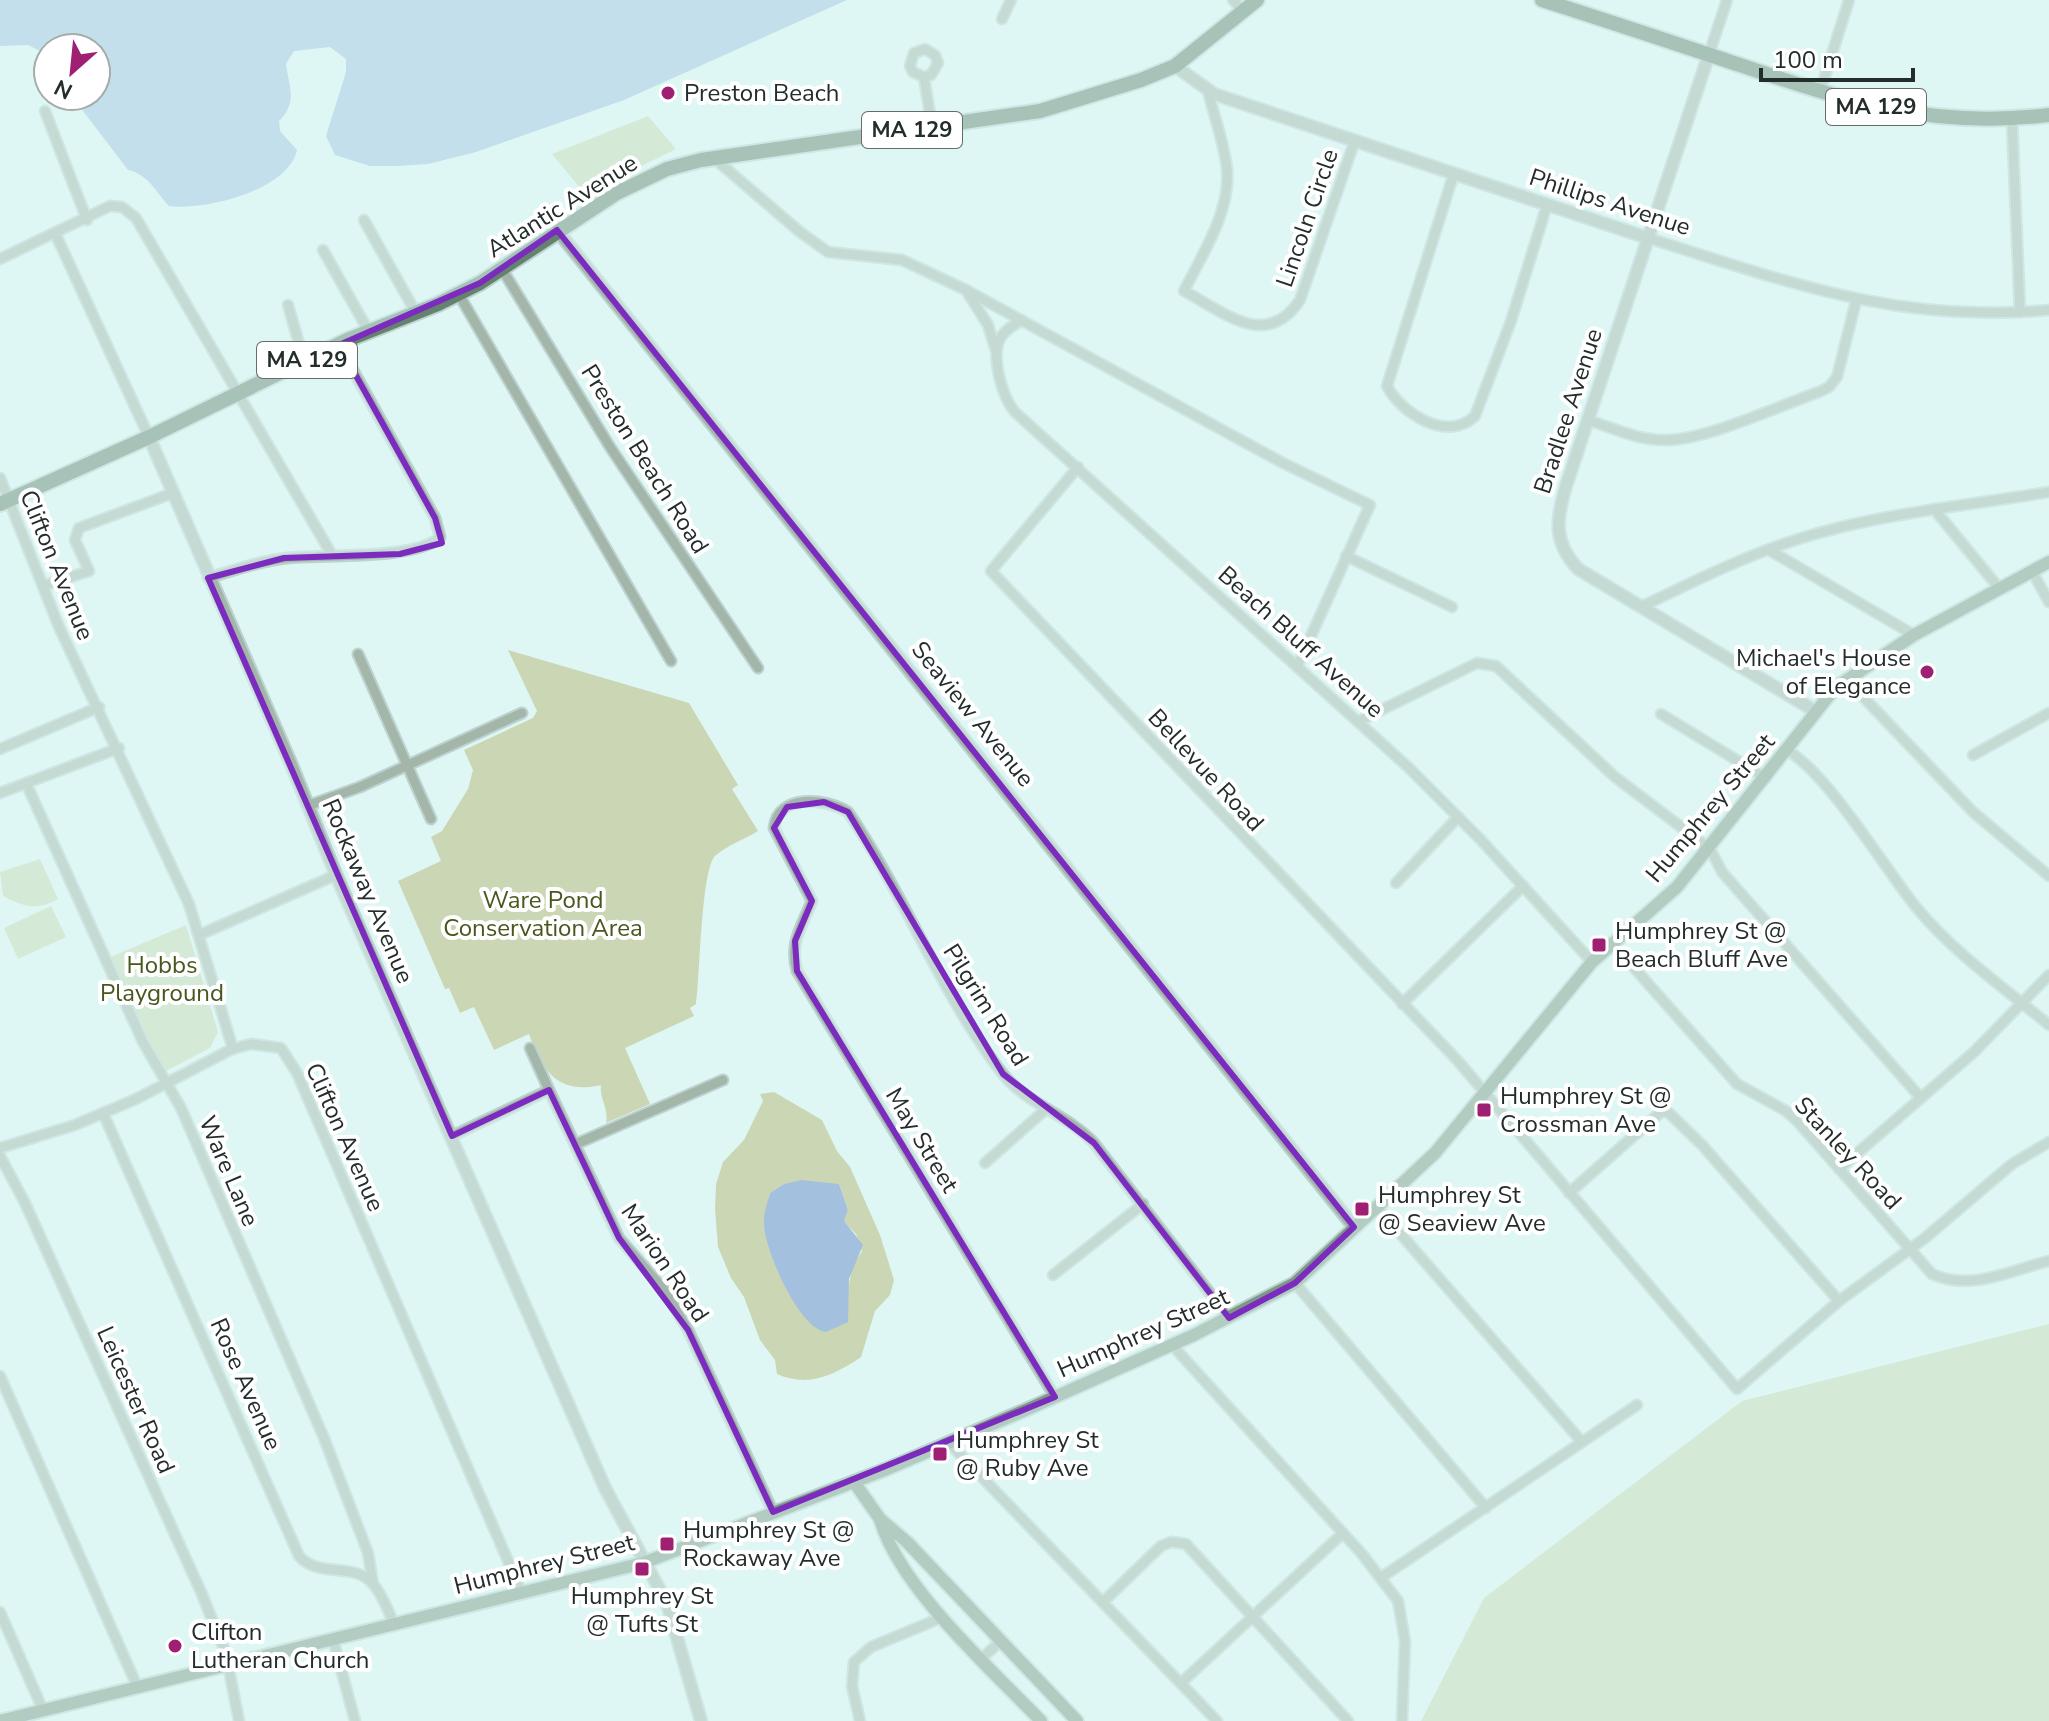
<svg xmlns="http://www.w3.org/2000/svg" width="2049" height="1721" font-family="'Nunito Sans',sans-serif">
<rect width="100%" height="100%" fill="#def7f4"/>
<g fill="#cbd7b4" fill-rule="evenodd">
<path d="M 648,116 L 676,149 L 585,194 L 552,154 Z"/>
<path d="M 508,650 L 689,703 L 738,785 L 732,789 L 758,831 C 745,839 726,846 715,856 C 701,870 700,978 696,1004 L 690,1008 L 694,1016 L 625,1048 L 650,1104 L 606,1123 C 609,1107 599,1099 601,1085 C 558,1095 542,1071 529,1034 L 494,1050 L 474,1007 L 460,1013 L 449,988 L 445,989 L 398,881 L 441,861 L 431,837 L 442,831 L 468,789 L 473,770 L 464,750 L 533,718 L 537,711 Z"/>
<path d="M 40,859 L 58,899 C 37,911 24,907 3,896 L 0,872 Z"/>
<path d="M 51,906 L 66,937 L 18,959 L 4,928 Z"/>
<path d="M 186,925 L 218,1032 L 210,1048 L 164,1072 L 108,958 Z"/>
<path d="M 774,1092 L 822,1120 L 837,1151 L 850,1167 L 880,1235 L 894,1280 L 890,1295 L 875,1311 L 861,1357 C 834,1375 809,1388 777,1374 L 775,1360 L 760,1340 L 744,1297 L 731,1278 L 718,1247 L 715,1209 L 716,1184 L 723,1162 L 744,1140 L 763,1101 L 760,1094 ZM 784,1184 L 839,1184 L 848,1210 L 843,1221 L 856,1234 L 862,1251 L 852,1267 L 848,1291 L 803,1314 C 780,1267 757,1249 770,1193 Z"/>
<path d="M 2049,1324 L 2049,1721 L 1421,1721 L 1484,1598 L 1742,1401 Z"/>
</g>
<g fill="#a3c0df">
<path d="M 0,0 L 847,0 L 624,100 L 476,152 L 428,164 L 397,166 L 370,166 L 335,155 L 326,136 L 346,72 L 346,59 L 330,47 L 294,51 L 286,64 C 289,87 298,102 279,121 L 280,131 L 297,150 C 288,191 204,211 169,206 C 155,191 149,175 128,170 L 80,107 L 76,96 L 96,96 L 96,48 L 48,48 L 48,55 L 28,45 L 0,46 Z"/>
<path d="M 801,1180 L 839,1184 L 848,1210 L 844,1221 L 863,1245 L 849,1279 L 848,1322 L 826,1332 C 799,1329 765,1251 764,1225 C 763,1215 767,1204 770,1193 L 784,1184 Z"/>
</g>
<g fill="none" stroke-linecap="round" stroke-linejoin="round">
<g stroke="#bcd3d0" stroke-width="13">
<g id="minor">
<path d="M 1233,0 L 1243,11"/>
<path d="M 1002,19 L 1011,0"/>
<path d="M 1709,54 L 1727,0"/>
<path d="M 924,77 L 931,75 L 938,63 L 935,55 L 925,49 L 914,53 L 910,66 L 913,72 L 924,77 L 932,127"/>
<path d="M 1208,91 C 1214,116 1224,143 1227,169 C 1231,211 1202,255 1184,291 C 1224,312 1266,351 1300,300 L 1355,140"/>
<path d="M 1820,92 L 1849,0"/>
<path d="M 45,111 L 87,220"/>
<path d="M 2012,120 L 2020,312"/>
<path d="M 715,159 L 800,232 L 828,252 L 902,260 L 966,290 L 988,325 L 996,351"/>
<path d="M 1454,173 L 1387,386 C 1401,413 1447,443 1475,416 L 1511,321 L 1547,205"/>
<path d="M 364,220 L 416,313"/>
<path d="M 56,235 L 149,437"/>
<path d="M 1648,238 C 1788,282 1898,324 2049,310"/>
<path d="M 323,250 L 369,332"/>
<path d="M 0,259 L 110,206 L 122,207 L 136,218 L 332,555"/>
<path d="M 502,269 L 610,447 L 758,668"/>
<path d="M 966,290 L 1281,462 L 1370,505 L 1297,667"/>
<path d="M 458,293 L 671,661"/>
<path d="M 288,305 L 304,361"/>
<path d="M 1022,320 C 1014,325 1006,329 1001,337 C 990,355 1002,397 1015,412 L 1408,767 L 1481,840 L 1592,962"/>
<path d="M 1588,420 C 1613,428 1639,441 1666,440 C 1707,440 1778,406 1819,392 L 1829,387 L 1837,377 L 1856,301"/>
<path d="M 1078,467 L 991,571 L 1458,1061 L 1737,1389 L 1839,1301 L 1925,1238 L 2012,1164 L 2049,1142"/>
<path d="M 0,478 L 59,627 L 189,904 L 233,1049"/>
<path d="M 1934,509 L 1999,588"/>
<path d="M 1769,550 L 1914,635"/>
<path d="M 1346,556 L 1452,607"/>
<path d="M 2032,571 L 2049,602"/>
<path d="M 208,578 C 234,570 260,561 287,558 C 324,554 417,560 440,537 L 435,518 L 339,345"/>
<path d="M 43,586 L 89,571 L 75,540 L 79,528 L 173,493"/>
<path d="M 1641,607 C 1698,579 1755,551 1815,534 C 1892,512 1971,505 2049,492"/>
<path d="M 358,654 L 431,819"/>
<path d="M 1846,679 L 1973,812 L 2049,876"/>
<path d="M 1661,714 L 1766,778"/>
<path d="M 1359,721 L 1477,663 L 1496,666 L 1615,777 L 1710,849 L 1722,872 L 1920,1097"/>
<path d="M 0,749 L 99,707"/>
<path d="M 1787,750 C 1829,775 1883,866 1916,907 C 1954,953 2003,987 2049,1025"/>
<path d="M 1973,755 L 2049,713"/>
<path d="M 26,783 L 143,1042 L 181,1108 L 324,1438 L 368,1553 L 373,1584"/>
<path d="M 0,793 L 119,748"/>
<path d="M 307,806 L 360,787 L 522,713"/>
<path d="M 1396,883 L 1458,817"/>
<path d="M 199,935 L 336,875"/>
<path d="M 1613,944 L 1737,1084 L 1786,1111 L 1798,1122 L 1932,1274 C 1971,1292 2010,1270 2049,1261"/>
<path d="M 1402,1004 L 1523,886"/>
<path d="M 530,1048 L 549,1090"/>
<path d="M 103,1113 L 299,1556 C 319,1579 354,1561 373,1584 C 383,1595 388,1611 394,1624"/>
<path d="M 452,1136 L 549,1090 L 619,1238 L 665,1291 L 688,1330 L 773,1512"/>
<path d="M 576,1144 L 723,1080"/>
<path d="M 0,1148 L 75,1125 L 136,1099 L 232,1049 L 251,1044 L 281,1048 L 297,1073 L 521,1591"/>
<path d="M 0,1156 L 25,1203 L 201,1592 L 226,1654 L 239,1721"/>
<path d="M 985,1163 L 1045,1110"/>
<path d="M 1839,1169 L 1974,1052 L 2049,975"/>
<path d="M 1569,1193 L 1661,1112 L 1668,1112 L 1702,1145 L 1839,1301"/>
<path d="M 1377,1207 L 1582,1442"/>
<path d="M 1053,1275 L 1143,1204"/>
<path d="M 1295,1283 L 1486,1508"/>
<path d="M 1172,1345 L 1362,1554 L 1398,1601 L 1405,1641 L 1402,1721"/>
<path d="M 0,1376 L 137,1686"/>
<path d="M 1055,1397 L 797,971 C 789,943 802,926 812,901 L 774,828 C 778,793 825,798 848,812 C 905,895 940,993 1002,1073 C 1027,1105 1067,1114 1094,1143 L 1229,1318"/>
<path d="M 949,1443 L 1217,1721"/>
<path d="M 1382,1577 L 1637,1405"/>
<path d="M 1103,1602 L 1161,1546 L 1171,1542 L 1186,1544 L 1348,1721"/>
<path d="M 0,1612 L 43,1710"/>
<path d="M 333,1639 L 355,1721"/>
<path d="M 982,1658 L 1001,1641"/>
<path d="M 1181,1683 L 1343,1533"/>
<path d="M 860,1721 L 852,1686 L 854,1662 L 871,1647 L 943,1617"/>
</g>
</g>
<g stroke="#bcd3d0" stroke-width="15">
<g id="tertiary">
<path d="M 1709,54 L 1566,486 C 1556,520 1553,542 1578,569 L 1815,711"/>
<path d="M 1175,66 L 1214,94 L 1648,238"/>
<path d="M 557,230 L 1354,1227"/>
<path d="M 149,437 L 292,766 L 336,875 L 605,1488 L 667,1603 L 701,1721"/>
</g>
</g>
<g stroke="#bcd3d0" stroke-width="16">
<g id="secondary">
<path d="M 854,1482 L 880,1519 L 907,1542 L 1077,1721"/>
<path d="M 880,1519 C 899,1587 991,1669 1041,1721"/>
<path d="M 0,1721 L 643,1563 L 885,1470 L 1028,1409 L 1194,1335 L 1295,1283 L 1435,1153 L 1592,962 L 1677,887 L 1835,688 L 1914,635 L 2049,562"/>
</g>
</g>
<g stroke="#bcd3d0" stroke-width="18">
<g id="primary">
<path d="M 1542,0 C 1602,19 1662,39 1722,59 C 1838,98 1924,130 2049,115"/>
<path d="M 0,504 L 149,437 L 347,340 L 438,304 L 480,283 L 617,193 L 667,169 L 701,160 L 1040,111 L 1141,80 L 1175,66 L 1257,0"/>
</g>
</g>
<use href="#minor" stroke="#a4b5a9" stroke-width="9"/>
<use href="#tertiary" stroke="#a4b5a9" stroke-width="11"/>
<use href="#secondary" stroke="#7f9786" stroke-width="12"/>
<use href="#primary" stroke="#64826d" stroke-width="14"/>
</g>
<path d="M0 0H2049V1721H0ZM 557,230 L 1354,1227 L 1295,1283 L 1229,1318 L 1094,1143 L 1003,1074 L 848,812 L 824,802 L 787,807 L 774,828 L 812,901 L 795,941 L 797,971 L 1055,1397 L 773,1512 L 688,1330 L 619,1238 L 549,1090 L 452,1136 L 208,578 L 284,558 L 400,554 L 442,543 L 435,518 L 339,345 L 480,283 Z" fill="#def7f4" fill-opacity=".55" fill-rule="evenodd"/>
<path fill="none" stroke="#7b2cbf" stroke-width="6" stroke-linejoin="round" d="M 557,230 L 1354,1227 L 1295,1283 L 1229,1318 L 1094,1143 L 1003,1074 L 848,812 L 824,802 L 787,807 L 774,828 L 812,901 L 795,941 L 797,971 L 1055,1397 L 773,1512 L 688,1330 L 619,1238 L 549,1090 L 452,1136 L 208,578 L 284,558 L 400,554 L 442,543 L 435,518 L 339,345 L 480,283 Z"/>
<g fill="#9f1f72" stroke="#fff" stroke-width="3">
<circle cx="668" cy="93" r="8"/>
<circle cx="1927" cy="672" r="8"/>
<rect x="1591" y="937" width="16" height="16" rx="4"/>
<rect x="1476" y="1102" width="16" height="16" rx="4"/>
<rect x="1354" y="1201" width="16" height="16" rx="4"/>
<rect x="932" y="1446" width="16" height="16" rx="4"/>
<rect x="659" y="1536" width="16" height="16" rx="4"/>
<rect x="634" y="1561" width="16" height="16" rx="4"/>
<circle cx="175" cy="1646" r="8"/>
</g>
<g text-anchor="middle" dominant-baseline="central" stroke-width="8" stroke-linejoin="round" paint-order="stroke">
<g fill="#fff" stroke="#656c6b" stroke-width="2">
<rect x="1826" y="89" width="100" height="36" rx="6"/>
<rect x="862" y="112" width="100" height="36" rx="6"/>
<rect x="257" y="342" width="100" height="36" rx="6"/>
</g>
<g font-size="22" font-weight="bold" fill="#232d2c">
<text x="1876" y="107">MA 129</text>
<text x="912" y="130">MA 129</text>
<text x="307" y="360">MA 129</text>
</g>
<g font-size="24" fill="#232d2c" stroke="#fff" text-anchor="start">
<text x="684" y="93">Preston Beach</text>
<text x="1911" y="658" text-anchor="end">Michael's House<tspan x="1911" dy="28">of Elegance</tspan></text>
<text x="1615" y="931">Humphrey St @<tspan x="1615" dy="28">Beach Bluff Ave</tspan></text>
<text x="1500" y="1096">Humphrey St @<tspan x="1500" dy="28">Crossman Ave</tspan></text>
<text x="1378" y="1195">Humphrey St<tspan x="1378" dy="28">@ Seaview Ave</tspan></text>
<text x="956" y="1440">Humphrey St<tspan x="956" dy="28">@ Ruby Ave</tspan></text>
<text x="683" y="1530">Humphrey St @<tspan x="683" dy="28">Rockaway Ave</tspan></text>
<text x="642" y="1596" text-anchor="middle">Humphrey St<tspan x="642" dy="28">@ Tufts St</tspan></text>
<text x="191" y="1632">Clifton<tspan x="191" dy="28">Lutheran Church</tspan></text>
</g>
<g font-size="24" fill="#232d2c" stroke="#fff">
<text transform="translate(1610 202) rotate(18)">Phillips Avenue</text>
<text transform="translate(562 206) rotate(-32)">Atlantic Avenue</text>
<text transform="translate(1307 218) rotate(-71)">Lincoln Circle</text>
<text transform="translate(1568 411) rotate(-72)">Bradlee Avenue</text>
<text transform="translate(645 459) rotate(58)">Preston Beach Road</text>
<text transform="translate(57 565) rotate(68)">Clifton Avenue</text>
<text transform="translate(1301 642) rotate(42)">Beach Bluff Avenue</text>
<text transform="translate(973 714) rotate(51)">Seaview Avenue</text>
<text transform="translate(1206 770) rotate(47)">Bellevue Road</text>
<text transform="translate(1710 808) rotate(-50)">Humphrey Street</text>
<text transform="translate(368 891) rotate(67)">Rockaway Avenue</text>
<text transform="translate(986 1005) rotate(58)">Pilgrim Road</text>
<text transform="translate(345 1137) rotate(66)">Clifton Avenue</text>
<text transform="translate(922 1140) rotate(59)">May Street</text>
<text transform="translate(1848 1153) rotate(47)">Stanley Road</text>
<text transform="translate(229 1171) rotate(67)">Ware Lane</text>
<text transform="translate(665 1263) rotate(56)">Marion Road</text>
<text transform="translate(1143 1333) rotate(-24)">Humphrey Street</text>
<text transform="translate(246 1384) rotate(66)">Rose Avenue</text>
<text transform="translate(136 1400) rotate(66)">Leicester Road</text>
<text transform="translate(544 1564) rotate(-14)">Humphrey Street</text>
</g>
<g font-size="24" fill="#47571d" stroke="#fff">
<text x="543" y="900">Ware Pond<tspan x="543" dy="28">Conservation Area</tspan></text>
<text x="162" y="965">Hobbs<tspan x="162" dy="28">Playground</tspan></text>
</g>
</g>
<g transform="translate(72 72) rotate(207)"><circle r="38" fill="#ffffff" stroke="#a7abab" stroke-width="2"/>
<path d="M0-6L14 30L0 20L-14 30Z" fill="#9f1f72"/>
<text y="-12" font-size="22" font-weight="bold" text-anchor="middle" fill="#232d2c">N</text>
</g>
<path d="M1761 68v12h152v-12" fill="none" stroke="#232d2c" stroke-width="4"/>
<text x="1773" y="68" font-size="24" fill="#232d2c" stroke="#ffffff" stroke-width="6" paint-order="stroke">100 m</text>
</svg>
